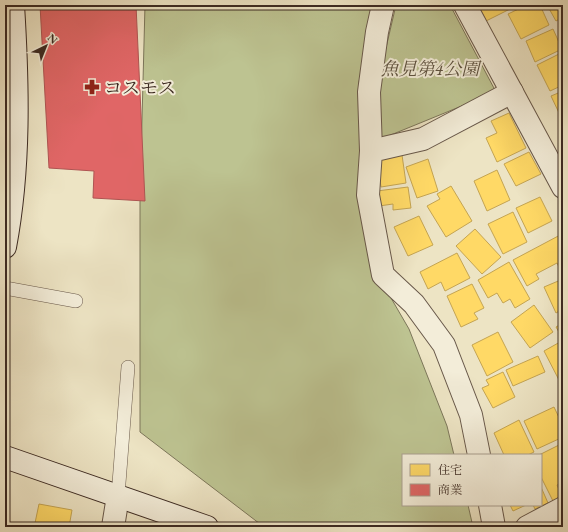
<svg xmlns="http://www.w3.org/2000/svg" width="568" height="532" font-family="'EB Garamond','Noto Serif JP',serif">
<rect width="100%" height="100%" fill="#ede4c4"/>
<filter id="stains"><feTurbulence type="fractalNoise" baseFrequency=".005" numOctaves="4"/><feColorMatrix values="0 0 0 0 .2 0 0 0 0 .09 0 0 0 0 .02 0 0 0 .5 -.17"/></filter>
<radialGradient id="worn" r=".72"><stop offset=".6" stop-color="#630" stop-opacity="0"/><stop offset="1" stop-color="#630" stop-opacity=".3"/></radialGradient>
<g fill="#bdc391" stroke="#7c765a">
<path d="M 145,5 L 376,5 L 359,82 L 361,196 L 397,296 L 391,298 L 409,329 L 447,426 L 454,455 L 403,455 L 403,505 L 468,505 L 473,527 L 264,527 L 140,432 L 140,196 Z"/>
<path d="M 396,5 L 450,5 L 496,92 L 376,141 L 382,65 Z"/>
</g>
<g fill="#ffd966" stroke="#c4a452">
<path d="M 482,5 L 518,5 L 486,21 L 479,6 Z"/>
<path d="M 527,5 L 540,5 L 549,25 L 521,39 L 508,14 Z"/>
<path d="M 547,5 L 563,5 L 563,17 L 556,21 Z"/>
<path d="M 553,29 L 562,49 L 535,62 L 526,41 Z"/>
<path d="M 563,52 L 563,85 L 550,91 L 537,65 Z"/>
<path d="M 563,91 L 563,114 L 560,115 L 551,96 Z"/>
<path d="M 509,113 L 526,148 L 497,162 L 486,138 L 497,133 L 491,121 Z"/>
<path d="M 529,152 L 541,174 L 516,186 L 504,164 Z"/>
<path d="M 402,155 L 406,183 L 381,187 L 377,159 Z"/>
<path d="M 428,159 L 438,191 L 417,198 L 406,167 Z"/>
<path d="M 497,170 L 510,200 L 487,211 L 474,181 Z"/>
<path d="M 451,186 L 472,221 L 446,237 L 427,206 L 440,199 L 437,194 Z"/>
<path d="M 408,187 L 411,208 L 393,210 L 393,204 L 379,206 L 377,191 Z"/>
<path d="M 540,197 L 552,221 L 528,233 L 516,208 Z"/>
<path d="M 513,212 L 527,242 L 503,254 L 488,224 Z"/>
<path d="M 419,216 L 433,245 L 408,256 L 394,227 Z"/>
<path d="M 475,229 L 501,257 L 482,274 L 456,246 Z"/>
<path d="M 562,234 L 563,236 L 563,268 L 560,269 L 557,263 L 536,274 L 539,279 L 527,286 L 513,260 Z"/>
<path d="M 457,253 L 470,278 L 445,291 L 441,282 L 428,289 L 420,272 Z"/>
<path d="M 509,262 L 530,299 L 515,308 L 510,299 L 503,303 L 497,293 L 488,298 L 478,280 Z"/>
<path d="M 563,279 L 563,309 L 556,313 L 544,287 Z"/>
<path d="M 472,284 L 484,308 L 474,313 L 478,319 L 461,327 L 447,296 Z"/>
<path d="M 534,305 L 553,332 L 530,348 L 511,322 Z"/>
<path d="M 563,323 L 563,339 L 556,327 Z"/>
<path d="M 498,332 L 513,362 L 487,376 L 472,345 Z"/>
<path d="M 560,342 L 563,347 L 563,378 L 559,380 L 544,351 Z"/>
<path d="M 538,356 L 545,372 L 513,386 L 506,370 Z"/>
<path d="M 503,372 L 515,397 L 493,408 L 482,388 L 489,385 L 486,380 Z"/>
<path d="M 554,407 L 563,426 L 563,437 L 537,449 L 524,421 Z"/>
<path d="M 519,420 L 534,452 L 528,455 L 504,455 L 494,433 Z"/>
<path d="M 563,443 L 563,482 L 557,485 L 563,498 L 555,505 L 541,477 L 541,455 L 539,455 Z"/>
<path d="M 541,487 L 548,503 L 535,509 L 533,505 L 541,505 Z"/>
<path d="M 39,504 L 72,510 L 69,527 L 57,527 L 35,523 Z"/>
<path d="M 510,505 L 526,505 L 513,511 Z"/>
</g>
<path fill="#e06666" stroke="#af5452" d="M 40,5 L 136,5 L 145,201 L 93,198 L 94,171 L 49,168 Z"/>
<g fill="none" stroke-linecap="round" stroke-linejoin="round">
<g stroke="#68584a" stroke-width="14">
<g id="lane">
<path d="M 5,288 L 76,301"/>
<path d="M 118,496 L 128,367"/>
</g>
</g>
<g stroke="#68584a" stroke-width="24">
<g id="street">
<path d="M 465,5 L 563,187"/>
<path d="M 371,151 L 369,92 L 377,32 L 383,5"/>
<path d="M 479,455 L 471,415 L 444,345 L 414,304 L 383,275 L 368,195 L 371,151 L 423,139 L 512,92"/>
<path d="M 490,505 L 494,527"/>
<path d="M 113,527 L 118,496"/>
<path d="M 527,527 L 563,508"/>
</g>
</g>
<g stroke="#3c2a22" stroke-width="24">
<g id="secondary">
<path d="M 5,247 C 20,167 18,85 13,5"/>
<path d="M 5,457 L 207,527"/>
</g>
</g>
<use href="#lane" stroke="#f3edd9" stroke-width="13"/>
<use href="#street" stroke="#f3edd9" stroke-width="22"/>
<use href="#secondary" stroke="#f3edd9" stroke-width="22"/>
</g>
<defs>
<g id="pharmacy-bare" transform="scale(1.2)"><path d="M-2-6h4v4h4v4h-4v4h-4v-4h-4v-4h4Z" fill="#8f2418" stroke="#f3edd9" stroke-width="2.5" paint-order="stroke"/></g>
</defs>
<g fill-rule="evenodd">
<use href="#pharmacy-bare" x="92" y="87"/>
</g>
<g text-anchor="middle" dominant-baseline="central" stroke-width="4" stroke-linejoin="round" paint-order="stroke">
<g font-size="18" font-style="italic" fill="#5c503e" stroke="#f3edd9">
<text x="430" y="68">魚見第4公園</text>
</g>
<g font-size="18" fill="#3c2a22" stroke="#f3edd9" text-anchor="start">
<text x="104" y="87">コスモス</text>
</g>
</g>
<rect width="568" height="532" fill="none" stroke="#ede4c4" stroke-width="20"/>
<rect x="6" y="6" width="556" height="520" fill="none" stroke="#3c2a22" stroke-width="2"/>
<rect x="10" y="10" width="548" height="512" fill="none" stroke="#3c2a22"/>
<rect x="402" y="454" width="140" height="52" fill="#f3edd9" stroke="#aa9f90"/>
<rect x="410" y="464" width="20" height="12" fill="#ffd966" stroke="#aa9f90"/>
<text x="438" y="474" font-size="12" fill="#3c2a22">住宅</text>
<rect x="410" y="484" width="20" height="12" fill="#e06666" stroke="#aa9f90"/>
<text x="438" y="494" font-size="12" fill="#3c2a22">商業</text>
<g transform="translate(46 46) rotate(43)" stroke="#f3edd9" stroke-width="3" paint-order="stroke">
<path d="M0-3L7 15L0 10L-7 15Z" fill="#3c2a22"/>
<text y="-6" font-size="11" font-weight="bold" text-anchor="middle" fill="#3c2a22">N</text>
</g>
<rect width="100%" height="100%" filter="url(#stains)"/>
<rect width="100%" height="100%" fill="url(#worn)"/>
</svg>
